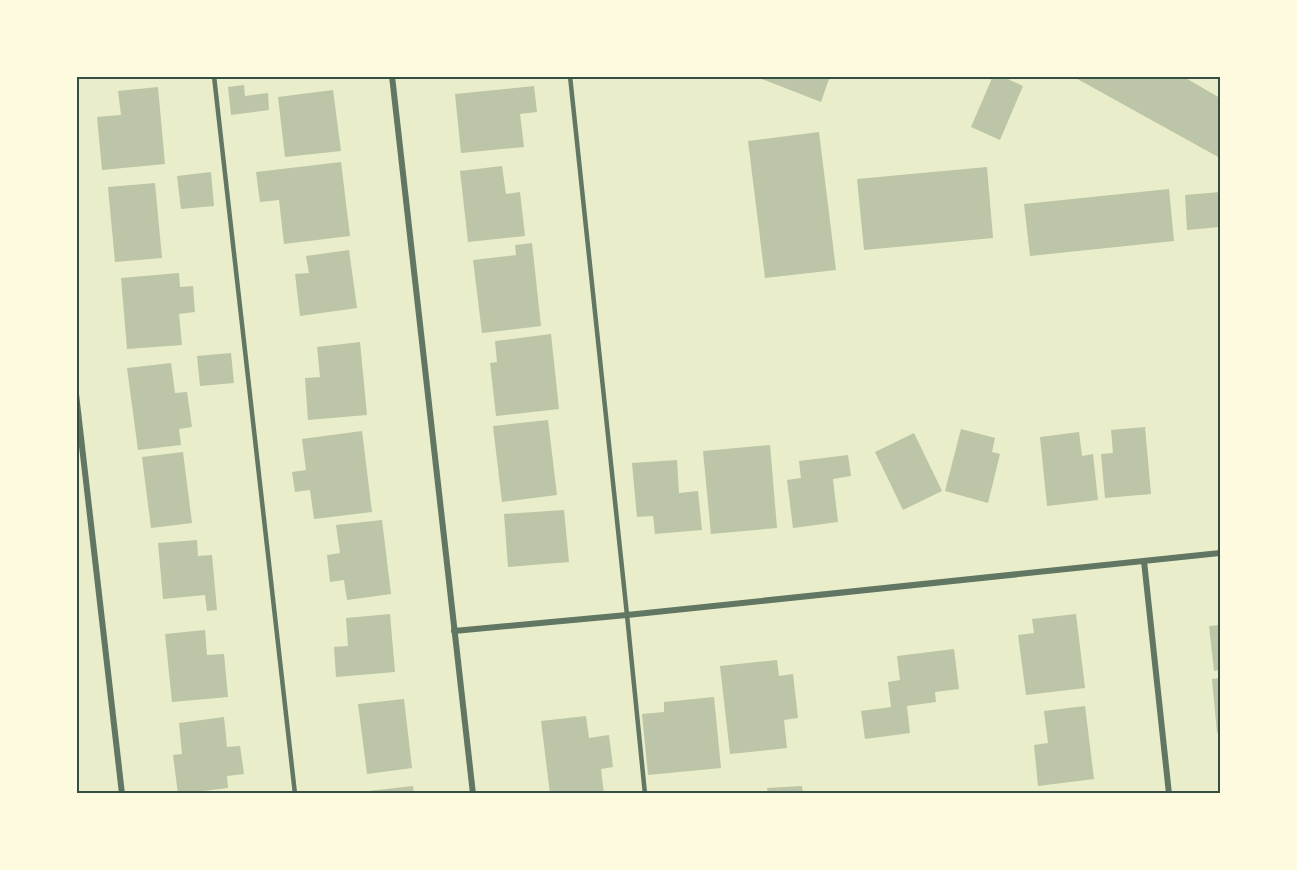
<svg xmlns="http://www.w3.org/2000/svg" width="1297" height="870" font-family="'Space Grotesk',sans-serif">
<rect width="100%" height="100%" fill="#e9edc9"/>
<g fill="#bcc5a7">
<path d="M 754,76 L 830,76 L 821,102 Z"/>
<path d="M 993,76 L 1001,76 L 1023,86 L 1000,140 L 971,127 Z"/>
<path d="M 1072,76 L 1182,76 L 1220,98 L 1220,158 Z"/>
<path d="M 244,85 L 245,96 L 268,93 L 269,110 L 231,115 L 228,87 Z"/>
<path d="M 534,86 L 537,112 L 520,114 L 524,147 L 461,153 L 455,94 Z"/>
<path d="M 158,87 L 165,164 L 102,170 L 97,117 L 121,115 L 118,91 Z"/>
<path d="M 333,90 L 341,151 L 285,157 L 278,97 Z"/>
<path d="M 819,132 L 836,270 L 765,278 L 748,141 Z"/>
<path d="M 341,162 L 350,236 L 284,244 L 279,200 L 260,202 L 256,172 Z"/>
<path d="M 502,166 L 506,194 L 520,192 L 525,236 L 468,242 L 460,171 Z"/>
<path d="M 987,167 L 993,238 L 864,250 L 857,179 Z"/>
<path d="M 211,172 L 214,206 L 181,209 L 177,176 Z"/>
<path d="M 155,183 L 162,258 L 115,262 L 108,187 Z"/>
<path d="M 1169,189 L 1174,241 L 1030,256 L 1024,204 Z"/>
<path d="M 1220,192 L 1220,227 L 1187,230 L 1185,195 Z"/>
<path d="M 532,243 L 541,326 L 482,333 L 473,260 L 516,255 L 515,245 Z"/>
<path d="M 349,250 L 357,308 L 300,316 L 295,274 L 309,273 L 306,256 Z"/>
<path d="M 179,273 L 180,287 L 193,286 L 195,312 L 179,314 L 182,345 L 127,349 L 121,278 Z"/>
<path d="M 551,334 L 559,409 L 496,416 L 490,363 L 497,362 L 495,341 Z"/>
<path d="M 360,342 L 367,415 L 308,420 L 305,378 L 320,377 L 317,347 Z"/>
<path d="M 231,353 L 234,383 L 200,386 L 197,356 Z"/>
<path d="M 171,363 L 175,393 L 187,392 L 192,427 L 179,429 L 181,445 L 138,450 L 127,368 Z"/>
<path d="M 548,420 L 557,495 L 502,502 L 493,426 Z"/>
<path d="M 1145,427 L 1151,494 L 1105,498 L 1101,454 L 1113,453 L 1111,430 Z"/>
<path d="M 961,429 L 995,438 L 992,452 L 1000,454 L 988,503 L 945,491 Z"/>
<path d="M 362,431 L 372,512 L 314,519 L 310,490 L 295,492 L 292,472 L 306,470 L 302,439 Z"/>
<path d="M 1079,432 L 1082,456 L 1093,454 L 1098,500 L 1047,506 L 1040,437 Z"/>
<path d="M 914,433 L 942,491 L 903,510 L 875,452 Z"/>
<path d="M 770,445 L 777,528 L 711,534 L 703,451 Z"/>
<path d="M 183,452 L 192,523 L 151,528 L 142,457 Z"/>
<path d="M 848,455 L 851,476 L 833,479 L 838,522 L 793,528 L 787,480 L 801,478 L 799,461 Z"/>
<path d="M 677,460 L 679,493 L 698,491 L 702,530 L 655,534 L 653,516 L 637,517 L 632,463 Z"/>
<path d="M 564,510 L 569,562 L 508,567 L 504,514 Z"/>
<path d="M 382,520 L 391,594 L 347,600 L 344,580 L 330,582 L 327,555 L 340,553 L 336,525 Z"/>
<path d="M 197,540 L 198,556 L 212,555 L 217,610 L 207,611 L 205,595 L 163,599 L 158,543 Z"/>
<path d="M 390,614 L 395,672 L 336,677 L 334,647 L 348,646 L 346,618 Z"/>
<path d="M 1076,614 L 1085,688 L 1026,695 L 1018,635 L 1034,633 L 1032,619 Z"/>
<path d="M 1220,625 L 1220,670 L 1214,671 L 1209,626 Z"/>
<path d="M 205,630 L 207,655 L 224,654 L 228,697 L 172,702 L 165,634 Z"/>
<path d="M 954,649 L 959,689 L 935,692 L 936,702 L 907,706 L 910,733 L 865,739 L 861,711 L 891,707 L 888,682 L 900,680 L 897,656 Z"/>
<path d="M 777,660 L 779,676 L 793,674 L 798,718 L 784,720 L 787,748 L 730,754 L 720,666 Z"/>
<path d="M 1220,678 L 1220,732 L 1217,733 L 1212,679 Z"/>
<path d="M 714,697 L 721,768 L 648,775 L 642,714 L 664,712 L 664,702 Z"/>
<path d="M 404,699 L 412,768 L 367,774 L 358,704 Z"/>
<path d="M 1085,706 L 1094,779 L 1038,786 L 1034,745 L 1048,743 L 1044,711 Z"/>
<path d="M 586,716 L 589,738 L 609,735 L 613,767 L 601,769 L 604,794 L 550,794 L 541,721 Z"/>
<path d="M 224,717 L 227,747 L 240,746 L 244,774 L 227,776 L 228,788 L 178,794 L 173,755 L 182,754 L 179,723 Z"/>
<path d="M 413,786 L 414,794 L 370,794 L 369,791 Z"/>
<path d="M 802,786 L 803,794 L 768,794 L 767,788 Z"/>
</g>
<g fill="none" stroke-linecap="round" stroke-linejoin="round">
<g stroke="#617663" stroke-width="4.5">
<path d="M 214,76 L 295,794"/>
<path d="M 570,76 L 627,615 L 645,794"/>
</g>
<g stroke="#617663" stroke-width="6">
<path d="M 392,76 L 473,794"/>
<path d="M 76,394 L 122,794"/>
<path d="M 1144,561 L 1169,794"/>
<path d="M 454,631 L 627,615 L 1220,553"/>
</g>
</g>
<rect width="1297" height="870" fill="none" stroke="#fefae0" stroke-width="156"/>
<rect x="78" y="78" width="1141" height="714" fill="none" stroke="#344e41" stroke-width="2"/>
</svg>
